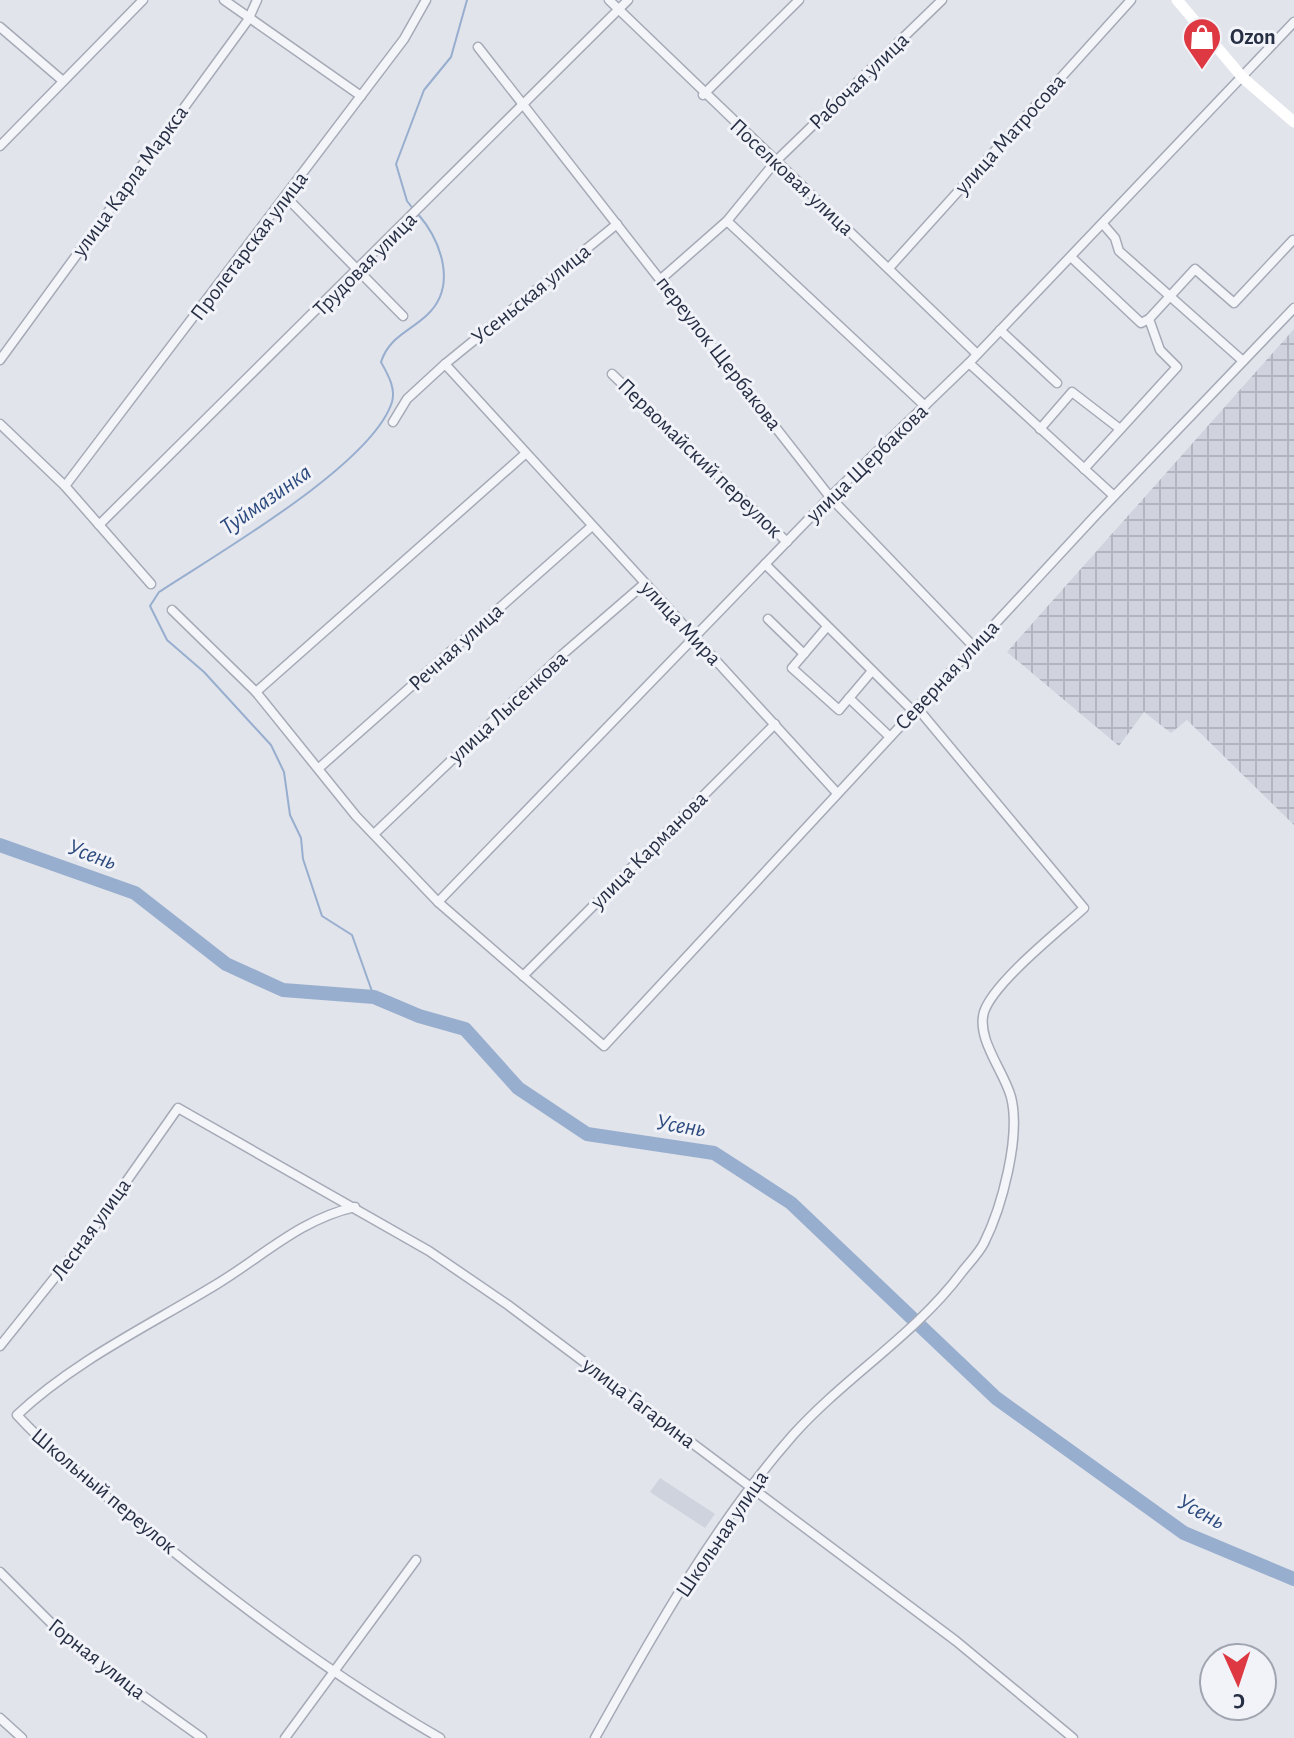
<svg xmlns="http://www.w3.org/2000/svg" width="1294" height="1738" font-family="'Alegreya Sans',sans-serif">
<defs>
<pattern id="industrial-grid" width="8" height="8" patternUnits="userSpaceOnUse" patternTransform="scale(2)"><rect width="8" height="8" fill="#cfd3de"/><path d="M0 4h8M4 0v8" fill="none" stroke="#b2b5c0"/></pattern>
</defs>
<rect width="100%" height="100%" fill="#e1e4eb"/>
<path fill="#cfd3de" d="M 660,1478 L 715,1514 L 705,1528 L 650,1492 Z"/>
<path fill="url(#industrial-grid)" d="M 1294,329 L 1294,825 L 1187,720 L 1171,733 L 1144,712 L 1119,746 L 1007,652 Z"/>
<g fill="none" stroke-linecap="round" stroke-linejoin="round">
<g stroke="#98aecf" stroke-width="2">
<path d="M 414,210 L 407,201 L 396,164 L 424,90 L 451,57 L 467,0"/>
<path d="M 374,997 L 352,935 L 322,916 L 303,859 L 301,838 L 290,815 L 284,772 L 271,745 L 204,672 L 167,640 L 150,606 L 159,592 C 215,555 372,465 392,402 C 396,388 388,375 381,362 C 389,337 409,332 427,315 C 458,286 441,241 418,214"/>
</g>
<path stroke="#98aecf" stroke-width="14" d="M 0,845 L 135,893 L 226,964 L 283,990 L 374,997 L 419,1016 L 465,1029 L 518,1088 L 587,1134 L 714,1153 L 791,1203 L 996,1398 L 1184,1533 L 1294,1579"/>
<g stroke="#a5aab6" stroke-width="11">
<g id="street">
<path d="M 224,0 L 361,96"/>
<path d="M 609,0 L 977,354"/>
<path d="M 0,27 L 63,81"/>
<path d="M 478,47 L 830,497 L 974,647"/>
<path d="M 703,95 L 799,0"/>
<path d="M 0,146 L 143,0"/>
<path d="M 286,197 L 403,316"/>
<path d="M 727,221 L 925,406"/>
<path d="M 1103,224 L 1115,238 L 1119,251 L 1243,361"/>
<path d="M 1071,257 L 1141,323 L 1149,319"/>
<path d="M 889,268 L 1131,0"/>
<path d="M 661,279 L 727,221 L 776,161 L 942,0"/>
<path d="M 1000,330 L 1057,383"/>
<path d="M 0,360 L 248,20 L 257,0"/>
<path d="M 969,363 L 1114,496"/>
<path d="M 445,364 L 837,793"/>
<path d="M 612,374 L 787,542"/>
<path d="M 393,422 L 407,399 L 445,364 L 617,224"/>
<path d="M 0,424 L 65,486 L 151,584"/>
<path d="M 1040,429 L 1072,392 L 1120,429"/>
<path d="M 1084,469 L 1177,367 L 1160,350 L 1149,319 L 1195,269 L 1234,303 L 1293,240"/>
<path d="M 65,486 L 404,39 L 426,0"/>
<path d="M 99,525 L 628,0"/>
<path d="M 765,564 L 915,713"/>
<path d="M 172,610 L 256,692 L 356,816 L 438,902 L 604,1046 L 1095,516 L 1294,308"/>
<path d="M 768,619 L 804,654"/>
<path d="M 826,628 L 792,668 L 839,710 L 872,671"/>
<path d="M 256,692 L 525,454"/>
<path d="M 849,698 L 890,737"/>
<path d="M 319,768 L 592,526"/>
<path d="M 374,834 L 563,654 L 644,584"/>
<path d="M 438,902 L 830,497 L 969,363 L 1294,22"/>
<path d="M 523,976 L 775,724"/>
<path d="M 355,1207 C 301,1219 263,1256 217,1284 C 150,1325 74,1361 17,1415 C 53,1454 95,1487 136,1521 C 232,1601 332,1676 440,1738"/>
<path d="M 0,1346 L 88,1236 L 178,1108 L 429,1251 L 508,1305 L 956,1641 L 1073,1738"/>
<path d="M 0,1572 L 75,1647 L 202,1738"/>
<path d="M 0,1718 L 22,1738"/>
<path d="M 285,1738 L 416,1560"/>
<path d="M 595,1738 C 653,1634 714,1525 793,1435 C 845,1377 915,1335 962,1272 C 969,1263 979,1253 984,1243 C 1002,1207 1021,1136 1011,1097 C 1004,1071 976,1039 984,1012 C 994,982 1059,931 1084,908 L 919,710"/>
</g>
</g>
<use href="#street" stroke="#f4f5f9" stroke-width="8"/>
<path stroke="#fff" stroke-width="11" d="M 1177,0 L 1243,78 L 1294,122"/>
</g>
<defs>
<g id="shop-pin" transform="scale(2)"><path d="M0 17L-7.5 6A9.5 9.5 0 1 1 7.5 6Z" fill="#de3843" stroke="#f1f3f8"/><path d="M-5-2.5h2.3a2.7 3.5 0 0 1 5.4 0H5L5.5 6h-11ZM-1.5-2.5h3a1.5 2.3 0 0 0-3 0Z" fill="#fff"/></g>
</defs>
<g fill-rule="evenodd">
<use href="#shop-pin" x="1202" y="37"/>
</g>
<g text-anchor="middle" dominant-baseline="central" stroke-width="6" stroke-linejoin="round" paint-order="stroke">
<g font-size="22" font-weight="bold" fill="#272f45" stroke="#f1f3f8" text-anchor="start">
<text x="1230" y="37">Ozon</text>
</g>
<g font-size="22" fill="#272f45" stroke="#f1f3f8">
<text transform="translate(859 81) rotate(-44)">Рабочая улица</text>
<text transform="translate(1010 134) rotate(-48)">улица Матросова</text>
<text transform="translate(792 177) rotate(43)">Поселковая улица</text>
<text transform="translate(130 181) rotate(-54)">улица Карла Маркса</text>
<text transform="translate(249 246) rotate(-53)">Пролетарская улица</text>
<text transform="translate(365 264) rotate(-45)">Трудовая улица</text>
<text transform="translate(531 294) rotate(-39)">Усеньская улица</text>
<text transform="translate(719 353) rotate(52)">переулок Щербакова</text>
<text transform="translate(700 458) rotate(44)">Первомайский переулок</text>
<text transform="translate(867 463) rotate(-44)">улица Щербакова</text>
<text transform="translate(681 623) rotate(47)">улица Мира</text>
<text transform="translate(456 647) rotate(-42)">Речная улица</text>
<text transform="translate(947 675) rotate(-47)">Северная улица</text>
<text transform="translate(508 707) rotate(-43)">улица Лысенкова</text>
<text transform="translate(649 850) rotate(-45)">улица Карманова</text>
<text transform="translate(91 1229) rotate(-54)">Лесная улица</text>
<text transform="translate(639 1403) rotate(37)">улица Гагарина</text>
<text transform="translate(104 1491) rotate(40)">Школьный переулок</text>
<text transform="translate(722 1534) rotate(-56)">Школьная улица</text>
<text transform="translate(97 1659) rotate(38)">Горная улица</text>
</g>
<g font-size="24" font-style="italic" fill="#2c4a7e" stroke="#f1f3f8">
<text transform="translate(266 500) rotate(-35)">Туймазинка</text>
<text transform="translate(92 855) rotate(20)">Усень</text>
<text transform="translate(681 1126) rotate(9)">Усень</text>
<text transform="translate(1201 1512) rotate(28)">Усень</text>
</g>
</g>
<g transform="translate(1238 1682) rotate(177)"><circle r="38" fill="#f1f3f8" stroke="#a0a5b0" stroke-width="2"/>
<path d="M0-6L14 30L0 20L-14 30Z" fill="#de3843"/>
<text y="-12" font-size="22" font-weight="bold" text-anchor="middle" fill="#272f45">С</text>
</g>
</svg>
